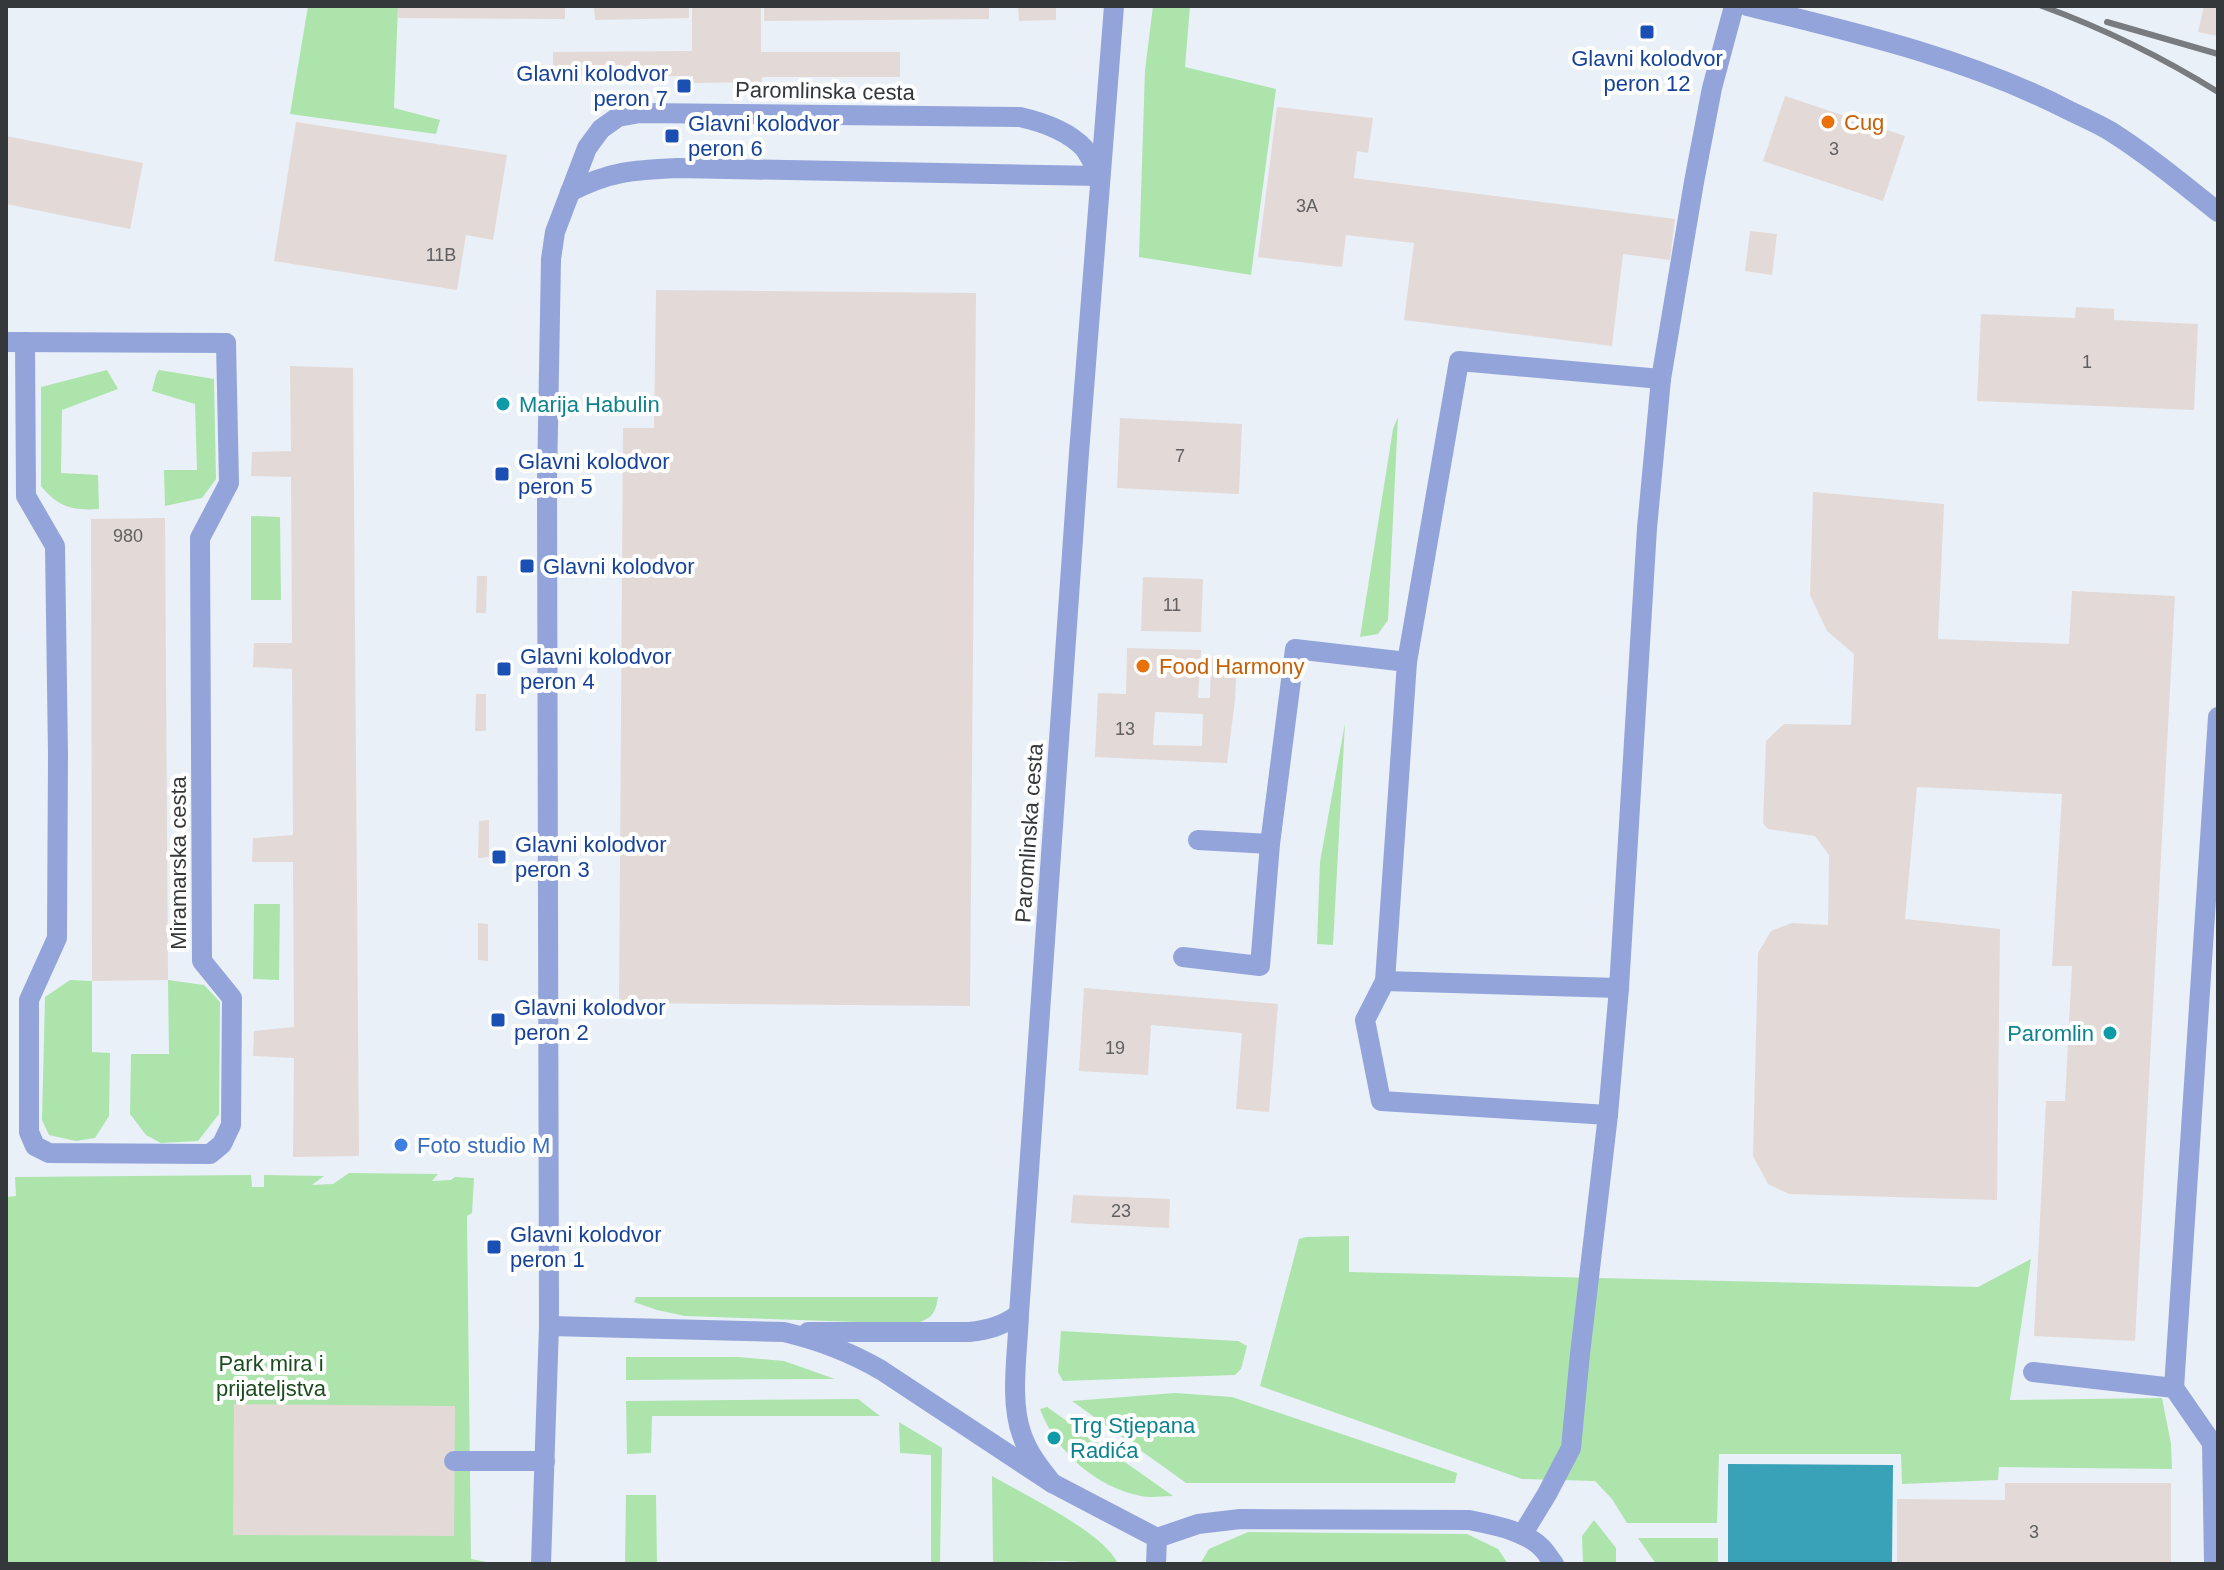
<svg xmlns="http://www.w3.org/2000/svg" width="2224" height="1570" font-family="Arial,sans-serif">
<rect width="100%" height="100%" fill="#eaf0f7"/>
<g fill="#ace4ac">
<path d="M 308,6 L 398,6 L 394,108 L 440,120 L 436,134 L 290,114 Z"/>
<path d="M 1153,6 L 1190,6 L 1185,67 L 1276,89 L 1251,275 L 1139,257 L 1145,70 Z"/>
<path d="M 107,370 L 118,389 L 62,410 L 61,473 L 98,475 L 99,509 C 73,511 58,507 41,486 L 41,387 Z"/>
<path d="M 159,370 L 214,379 L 216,479 L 202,498 L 165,506 L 164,470 L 197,470 L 195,404 L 152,391 L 156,375 Z"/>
<path d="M 1398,417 L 1388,620 L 1378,634 L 1360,637 L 1393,429 Z"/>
<path d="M 251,516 L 280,517 L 281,600 L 251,600 Z"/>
<path d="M 1345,723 L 1333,945 L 1317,944 L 1320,862 Z"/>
<path d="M 254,904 L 280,904 L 279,980 L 253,979 Z"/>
<path d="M 70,980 L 92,981 L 92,1052 L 110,1053 L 109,1116 L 95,1138 L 76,1141 L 49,1135 L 42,1120 L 45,997 Z"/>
<path d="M 168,980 L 204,985 L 220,1002 L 219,1114 L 198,1141 L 161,1143 L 146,1135 L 130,1114 L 131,1054 L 169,1054 Z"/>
<path d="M 349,1173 L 438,1174 L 432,1181 L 451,1180 L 455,1177 L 474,1178 L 472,1213 L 467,1216 L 471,1559 L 498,1564 L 6,1564 L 6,1197 L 16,1196 L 15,1177 L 251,1175 L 252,1187 L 264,1187 L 264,1175 L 324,1176 L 312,1185 L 333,1184 Z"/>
<path d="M 1349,1236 L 1349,1272 L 1978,1287 L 2031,1259 L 2010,1400 L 2162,1398 L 2171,1444 L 2172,1469 L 1999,1467 L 1998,1480 L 1902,1484 L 1901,1454 L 1719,1454 L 1717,1523 L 1627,1523 L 1612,1499 L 1595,1481 L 1522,1479 L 1260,1386 L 1299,1239 L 1306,1237 Z"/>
<path d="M 636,1297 L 938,1297 C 935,1315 932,1317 916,1324 L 685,1316 L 657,1310 L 634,1302 Z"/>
<path d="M 1061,1331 L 1238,1341 L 1247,1346 L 1241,1369 L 1235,1375 L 1063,1381 L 1058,1372 Z"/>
<path d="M 626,1357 L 738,1357 L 784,1361 L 835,1379 L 626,1380 Z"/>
<path d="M 1175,1393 L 1232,1397 L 1457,1473 L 1455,1483 L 1186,1483 L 1072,1401 Z"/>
<path d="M 858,1399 L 880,1416 L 652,1416 L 651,1453 L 627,1454 L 626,1401 Z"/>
<path d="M 1047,1407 L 1173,1496 C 1163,1496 1151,1498 1141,1496 C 1096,1487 1056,1452 1040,1409 Z"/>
<path d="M 899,1422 L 942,1448 L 940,1564 L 931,1564 L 931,1455 L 900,1453 Z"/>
<path d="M 992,1476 C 1023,1494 1105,1533 1118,1564 L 1061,1561 L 993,1563 Z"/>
<path d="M 626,1495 L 656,1495 L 657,1564 L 625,1564 Z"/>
<path d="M 1594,1520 L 1616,1548 L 1616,1564 L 1583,1564 L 1582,1536 Z"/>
<path d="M 1248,1532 L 1467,1534 L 1498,1549 L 1508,1564 L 1200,1564 L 1209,1549 Z"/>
<path d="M 1638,1538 L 1718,1538 L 1718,1564 L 1656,1564 Z"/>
</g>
<path fill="#39a1b8" d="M 1728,1464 L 1893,1465 L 1892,1564 L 1728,1564 Z"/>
<g fill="#e3d9d7" fill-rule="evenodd">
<path d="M 398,6 L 565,6 L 565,19 L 398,18 Z"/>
<path d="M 594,6 L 689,6 L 689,18 L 595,20 Z"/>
<path d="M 692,6 L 761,6 L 761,52 L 900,52 L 900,77 L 762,77 L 762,82 L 693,83 L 693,76 L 553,76 L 553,52 L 692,51 Z"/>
<path d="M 764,6 L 989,6 L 989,19 L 764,21 Z"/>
<path d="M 1018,6 L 1056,6 L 1056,20 L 1019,21 Z"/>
<path d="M 2204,6 L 2218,6 L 2218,36 L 2198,32 Z"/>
<path d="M 1785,96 L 1905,136 L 1883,201 L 1763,161 Z"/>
<path d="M 1277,107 L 1373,118 L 1368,153 L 1357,151 L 1354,178 L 1675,219 L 1670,260 L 1623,254 L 1612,346 L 1404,320 L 1414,243 L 1346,235 L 1342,267 L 1258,257 Z"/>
<path d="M 296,122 L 507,155 L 493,240 L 466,235 L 457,290 L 274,261 Z"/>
<path d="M 6,136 L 143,163 L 130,229 L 6,204 Z"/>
<path d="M 1750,231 L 1777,234 L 1772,275 L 1745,271 Z"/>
<path d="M 656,290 L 976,293 L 970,1006 L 619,1003 L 623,428 L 654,428 Z"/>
<path d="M 2076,307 L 2114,309 L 2114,320 L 2198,324 L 2194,410 L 1977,401 L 1981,314 L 2075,318 Z"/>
<path d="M 290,366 L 353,368 L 359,1156 L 293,1157 L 294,1058 L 253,1056 L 254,1031 L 294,1027 L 293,862 L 252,862 L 253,838 L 293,835 L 292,669 L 253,667 L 254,643 L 292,643 L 291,477 L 251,476 L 252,452 L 291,451 Z"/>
<path d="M 1120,418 L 1242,424 L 1239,494 L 1117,488 Z"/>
<path d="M 1813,492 L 1944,504 L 1938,639 L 2069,644 L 2072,591 L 2175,596 L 2135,1341 L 2034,1336 L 2046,1101 L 2065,1101 L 2072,966 L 2052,966 L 2062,794 L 1917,787 L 1905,919 L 2000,929 L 1997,1200 L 1789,1194 L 1768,1184 L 1753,1156 L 1758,953 L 1771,931 L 1792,923 L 1828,925 L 1829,855 L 1815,836 L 1768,829 L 1763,823 L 1766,741 L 1784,724 L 1851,725 L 1854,654 L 1827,631 L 1810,595 Z"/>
<path d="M 165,518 L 168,980 L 92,981 L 91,519 Z"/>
<path d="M 477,576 L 487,576 L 486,613 L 476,613 Z"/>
<path d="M 1143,577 L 1203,579 L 1201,632 L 1141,631 Z"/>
<path d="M 1127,648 L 1201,650 L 1198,698 L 1210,698 L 1211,658 L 1237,658 L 1235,700 L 1227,763 L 1095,757 L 1098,693 L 1126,694 ZM 1155,712 L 1203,714 L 1202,746 L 1153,745 Z"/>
<path d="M 476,694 L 486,694 L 486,731 L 475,731 Z"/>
<path d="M 489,820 L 489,857 L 478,858 L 479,821 Z"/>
<path d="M 478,923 L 488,924 L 488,961 L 478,960 Z"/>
<path d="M 1084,988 L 1278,1004 L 1269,1112 L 1236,1109 L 1242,1033 L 1151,1025 L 1148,1075 L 1079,1071 Z"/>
<path d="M 1073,1195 L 1170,1199 L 1169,1228 L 1071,1223 Z"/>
<path d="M 234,1404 L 455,1406 L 454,1536 L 233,1535 Z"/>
<path d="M 2005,1483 L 2171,1483 L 2171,1564 L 1897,1564 L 1897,1499 L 2005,1500 Z"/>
</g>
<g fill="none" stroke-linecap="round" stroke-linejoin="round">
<g stroke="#93a4db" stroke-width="20">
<path d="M 25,342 L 26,496 L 55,546 L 58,755 L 57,938 L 29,1000 L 29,1132 L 35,1146 L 49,1153 L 210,1154 L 222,1144 L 231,1125 L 232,998 L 202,961 L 200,538 L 229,483 L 226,343"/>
<path d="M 1198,840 L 1270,844"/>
<path d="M 1183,957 L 1260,966 L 1270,844 L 1295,649 L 1407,662"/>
<path d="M 1385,981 L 1407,662 L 1459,361 L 1661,379"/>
<path d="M 1608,1115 L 1381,1101 L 1365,1020 L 1385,981 L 1619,988"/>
<path d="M 2033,1372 L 2174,1388 L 2212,1443 L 2214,1564"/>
<path d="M 2174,1388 L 2218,717"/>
<path d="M 454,1461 L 545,1461"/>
<path d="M 1522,1535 L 1547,1494 L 1571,1448 L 1580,1354 L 1608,1115 L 1619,988 L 1647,528 L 1661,379 L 1694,182 L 1712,88 L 1734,6"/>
</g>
<g stroke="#93a4db" stroke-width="20">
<path d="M 1747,6 C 1858,33 1970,59 2072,112 C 2085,118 2098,124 2110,131 C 2148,155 2183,184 2218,212"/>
<path d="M 570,192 C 610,171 634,170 678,168 L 1100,176"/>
<path d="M 6,342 L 226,343"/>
<path d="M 549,1326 L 784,1332 C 818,1340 850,1352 881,1370 L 1052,1483 L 1157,1538 L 1198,1524 L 1240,1519 L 1469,1520 C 1493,1525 1524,1530 1542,1548 C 1546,1552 1550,1559 1554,1564"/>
<path d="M 808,1332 L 969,1332 C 988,1330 1003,1326 1019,1314"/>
<path d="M 1052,1483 C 1040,1468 1028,1453 1022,1435 C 1009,1401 1018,1350 1019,1314 L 1079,453 L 1114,6"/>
<path d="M 541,1564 L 549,1326 L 547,481 L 551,259 L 555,232 L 587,148 L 601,129 L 618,117 L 640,113 L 1020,117 C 1042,122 1068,131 1084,148 C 1090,156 1095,167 1100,176"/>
<path d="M 1156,1564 L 1157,1538"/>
</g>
<g stroke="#787c80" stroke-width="6">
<path d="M 2042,6 C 2105,29 2162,57 2218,92"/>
<path d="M 2107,22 L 2218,54"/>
</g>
</g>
<g fill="#1a4fb4" stroke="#fff" stroke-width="3">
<rect x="1639" y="24" width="16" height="16" rx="4"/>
<rect x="676" y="78" width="16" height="16" rx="4"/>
<rect x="664" y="128" width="16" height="16" rx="4"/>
<rect x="494" y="466" width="16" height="16" rx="4"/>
<rect x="519" y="558" width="16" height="16" rx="4"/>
<rect x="496" y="661" width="16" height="16" rx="4"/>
<rect x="491" y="849" width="16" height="16" rx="4"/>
<rect x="490" y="1012" width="16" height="16" rx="4"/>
<rect x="486" y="1239" width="16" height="16" rx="4"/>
</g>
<g fill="#e8710a" stroke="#fff" stroke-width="3">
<circle cx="1828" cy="122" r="8"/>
<circle cx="1143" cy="666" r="8"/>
</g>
<g fill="#0f9aa8" stroke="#fff" stroke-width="3">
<circle cx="503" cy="404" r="8"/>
<circle cx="2110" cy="1033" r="8"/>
<circle cx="1054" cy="1438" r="8"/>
</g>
<circle fill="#3f7fe0" stroke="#fff" stroke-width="3" cx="401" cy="1145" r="8"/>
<g text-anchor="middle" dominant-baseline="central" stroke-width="8" stroke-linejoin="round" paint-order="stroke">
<g font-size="18" fill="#606061">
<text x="1834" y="149">3</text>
<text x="1307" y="206">3A</text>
<text x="441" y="255">11B</text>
<text x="2087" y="362">1</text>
<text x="1180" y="456">7</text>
<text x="128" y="536">980</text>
<text x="1172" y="605">11</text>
<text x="1125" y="729">13</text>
<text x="1115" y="1048">19</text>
<text x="1121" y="1211">23</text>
<text x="2034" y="1532">3</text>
</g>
<g font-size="22" fill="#164399" stroke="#fff" text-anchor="start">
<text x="1647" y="58" text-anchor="middle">Glavni kolodvor<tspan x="1647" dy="25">peron 12</tspan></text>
<text x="668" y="73" text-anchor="end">Glavni kolodvor<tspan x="668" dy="25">peron 7</tspan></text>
<text x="688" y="123">Glavni kolodvor<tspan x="688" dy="25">peron 6</tspan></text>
<text x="518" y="461">Glavni kolodvor<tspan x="518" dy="25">peron 5</tspan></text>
<text x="543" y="566">Glavni kolodvor</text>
<text x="520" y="656">Glavni kolodvor<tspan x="520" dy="25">peron 4</tspan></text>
<text x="515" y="844">Glavni kolodvor<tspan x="515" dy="25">peron 3</tspan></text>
<text x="514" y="1007">Glavni kolodvor<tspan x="514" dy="25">peron 2</tspan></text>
<text x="510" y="1234">Glavni kolodvor<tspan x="510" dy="25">peron 1</tspan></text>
</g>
<g font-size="22" fill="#35383a" stroke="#fff">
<text transform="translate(825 91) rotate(1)">Paromlinska cesta</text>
<text transform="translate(1029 833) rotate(-86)">Paromlinska cesta</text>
<text transform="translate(178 863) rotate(-90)">Miramarska cesta</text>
</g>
<g font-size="22" fill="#c56008" stroke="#fff" text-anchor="start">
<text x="1844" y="122">Cug</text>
<text x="1159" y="666">Food Harmony</text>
</g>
<g font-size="22" fill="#0d838f" stroke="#fff" text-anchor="start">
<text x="519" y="404">Marija Habulin</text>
<text x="2094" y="1033" text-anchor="end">Paromlin</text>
<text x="1070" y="1425">Trg Stjepana<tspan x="1070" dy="25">Radića</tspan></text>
</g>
<g font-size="22" fill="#366cbe" stroke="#fff" text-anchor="start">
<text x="417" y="1145">Foto studio M</text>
</g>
<g font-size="22" fill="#1a4c1e" stroke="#fff">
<text x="271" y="1363">Park mira i<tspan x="271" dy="25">prijateljstva</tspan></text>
</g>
</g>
<rect width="2224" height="1570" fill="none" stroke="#35383a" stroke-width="16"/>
</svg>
